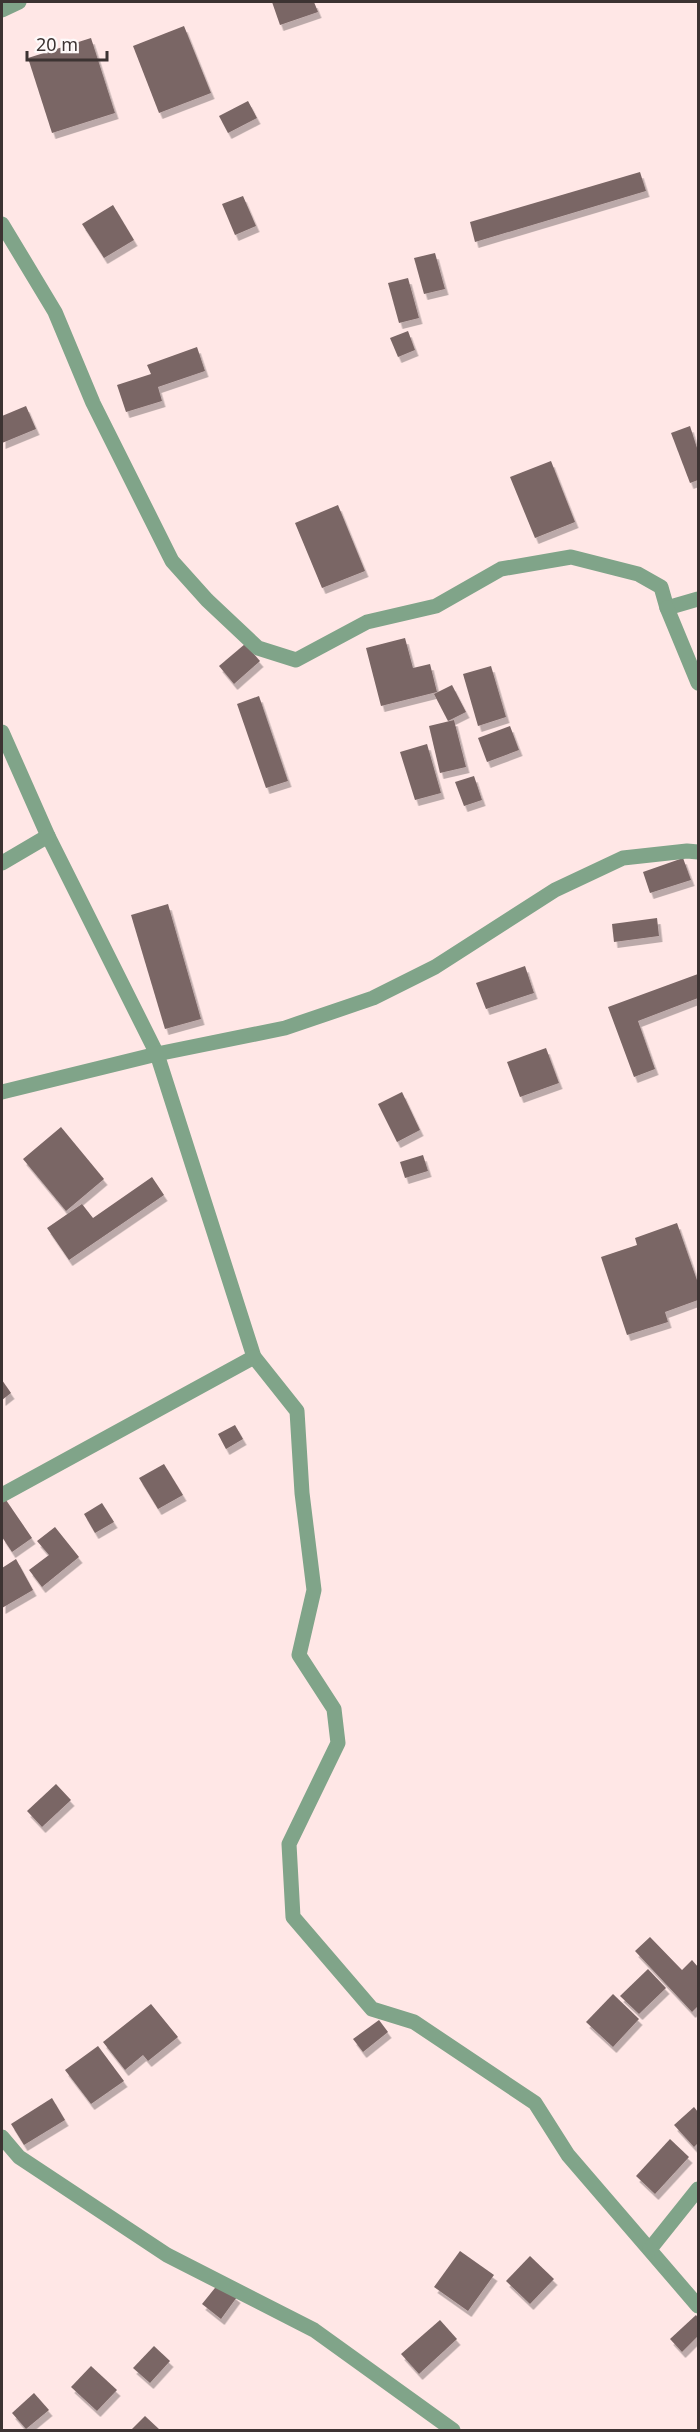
<svg xmlns="http://www.w3.org/2000/svg" width="700" height="2432" font-family="'Noto Sans',sans-serif">
<defs>
<filter id="shadow"><feDropShadow dx="3.5" dy="6" stdDeviation="0" flood-color="#0004"/></filter>
</defs>
<rect width="100%" height="100%" fill="#ffe7e6"/>
<g fill="#7a6665" filter="url(#shadow)">
<path d="M 272,2 L 314,2 L 318,12 L 280,25 Z"/>
<path d="M 184,26 L 211,93 L 159,113 L 133,46 Z"/>
<path d="M 91,38 L 115,113 L 52,133 L 28,58 Z"/>
<path d="M 248,101 L 257,118 L 228,133 L 219,116 Z"/>
<path d="M 640,172 L 646,191 L 475,242 L 470,222 Z"/>
<path d="M 243,196 L 256,226 L 235,235 L 222,204 Z"/>
<path d="M 113,205 L 134,240 L 104,258 L 82,224 Z"/>
<path d="M 435,253 L 445,289 L 424,294 L 414,258 Z"/>
<path d="M 408,278 L 419,318 L 399,323 L 388,283 Z"/>
<path d="M 408,331 L 415,350 L 398,357 L 390,338 Z"/>
<path d="M 197,347 L 205,371 L 158,387 L 162,401 L 126,412 L 117,385 L 151,374 L 147,365 Z"/>
<path d="M 26,406 L 36,429 L 2,443 L 2,416 Z"/>
<path d="M 690,426 L 698,451 L 698,480 L 690,483 L 671,433 Z"/>
<path d="M 551,461 L 575,522 L 535,538 L 510,477 Z"/>
<path d="M 338,505 L 365,571 L 322,588 L 295,523 Z"/>
<path d="M 405,638 L 413,668 L 430,664 L 437,692 L 381,706 L 366,648 Z"/>
<path d="M 245,644 L 260,661 L 234,684 L 219,666 Z"/>
<path d="M 491,666 L 506,717 L 478,726 L 463,674 Z"/>
<path d="M 452,685 L 466,712 L 448,721 L 434,694 Z"/>
<path d="M 259,696 L 288,781 L 266,788 L 237,704 Z"/>
<path d="M 454,720 L 466,767 L 440,773 L 429,726 Z"/>
<path d="M 510,726 L 519,750 L 487,762 L 478,738 Z"/>
<path d="M 427,744 L 441,793 L 415,800 L 400,752 Z"/>
<path d="M 474,776 L 482,800 L 464,806 L 455,782 Z"/>
<path d="M 683,858 L 691,880 L 650,893 L 643,872 Z"/>
<path d="M 168,904 L 201,1019 L 165,1029 L 131,915 Z"/>
<path d="M 657,918 L 659,936 L 614,942 L 612,924 Z"/>
<path d="M 525,966 L 534,993 L 486,1009 L 476,983 Z"/>
<path d="M 698,974 L 698,998 L 638,1021 L 655,1069 L 634,1077 L 608,1007 Z"/>
<path d="M 546,1048 L 559,1083 L 520,1097 L 507,1062 Z"/>
<path d="M 402,1092 L 420,1130 L 397,1142 L 378,1104 Z"/>
<path d="M 61,1127 L 104,1179 L 66,1211 L 23,1159 Z"/>
<path d="M 423,1155 L 428,1171 L 405,1178 L 400,1162 Z"/>
<path d="M 152,1177 L 164,1195 L 69,1260 L 47,1228 L 82,1204 L 93,1218 Z"/>
<path d="M 677,1223 L 698,1283 L 698,1300 L 665,1312 L 668,1322 L 627,1335 L 601,1257 L 637,1245 L 635,1238 Z"/>
<path d="M 2,1380 L 11,1393 L 2,1400 Z"/>
<path d="M 235,1425 L 243,1439 L 226,1449 L 218,1434 Z"/>
<path d="M 164,1464 L 183,1495 L 158,1509 L 139,1478 Z"/>
<path d="M 6,1500 L 32,1538 L 12,1552 L 2,1537 L 2,1503 Z"/>
<path d="M 102,1503 L 114,1522 L 95,1533 L 84,1514 Z"/>
<path d="M 55,1527 L 79,1557 L 42,1587 L 29,1570 L 49,1555 L 37,1541 Z"/>
<path d="M 16,1559 L 33,1590 L 2,1608 L 2,1568 Z"/>
<path d="M 56,1784 L 71,1800 L 42,1827 L 27,1811 Z"/>
<path d="M 650,1937 L 682,1970 L 692,1960 L 698,1967 L 698,2006 L 692,2012 L 635,1951 Z"/>
<path d="M 648,1969 L 666,1988 L 639,2014 L 620,1996 Z"/>
<path d="M 613,1994 L 639,2019 L 613,2047 L 586,2022 Z"/>
<path d="M 151,2004 L 178,2037 L 148,2061 L 143,2055 L 125,2070 L 103,2042 Z"/>
<path d="M 379,2020 L 388,2032 L 363,2052 L 353,2039 Z"/>
<path d="M 98,2046 L 124,2081 L 91,2104 L 65,2070 Z"/>
<path d="M 52,2098 L 65,2120 L 24,2145 L 11,2124 Z"/>
<path d="M 694,2107 L 698,2112 L 698,2143 L 694,2147 L 674,2125 Z"/>
<path d="M 670,2139 L 689,2157 L 655,2194 L 636,2176 Z"/>
<path d="M 460,2251 L 494,2275 L 468,2311 L 434,2287 Z"/>
<path d="M 530,2256 L 554,2279 L 530,2304 L 506,2281 Z"/>
<path d="M 219,2283 L 237,2297 L 221,2319 L 202,2304 Z"/>
<path d="M 696,2315 L 698,2318 L 698,2336 L 682,2352 L 670,2339 Z"/>
<path d="M 440,2320 L 457,2339 L 419,2374 L 401,2354 Z"/>
<path d="M 154,2346 L 170,2361 L 150,2383 L 133,2368 Z"/>
<path d="M 91,2366 L 117,2390 L 97,2411 L 71,2387 Z"/>
<path d="M 34,2393 L 49,2410 L 26,2429 L 12,2413 Z"/>
<path d="M 145,2416 L 160,2430 L 131,2430 Z"/>
</g>
<g fill="none" stroke-linecap="round" stroke-linejoin="round">
<g stroke="#80a489" stroke-width="15">
<path d="M 2,10 L 19,2"/>
<path d="M 2,224 L 55,312 L 93,403 L 172,561 L 207,600 L 258,648 L 296,660 L 367,622 L 436,606 L 501,569 L 571,557 L 638,574 L 661,587 L 667,608 L 698,599"/>
<path d="M 667,608 L 698,683"/>
<path d="M 2,732 L 48,836 L 157,1054 L 254,1357 L 297,1411 L 302,1493 L 314,1590 L 299,1655 L 334,1709 L 338,1743 L 289,1844 L 293,1917 L 372,2009 L 414,2022 L 535,2103 L 568,2155 L 698,2306"/>
<path d="M 2,863 L 48,836"/>
<path d="M 2,1092 L 157,1054 L 285,1028 L 373,998 L 435,967 L 555,890 L 623,858 L 687,851 L 698,852"/>
<path d="M 2,1495 L 254,1357"/>
<path d="M 2,2137 L 19,2157 L 167,2255 L 314,2330 L 453,2430"/>
<path d="M 650,2249 L 698,2189"/>
</g>
</g>
<rect width="700" height="2432" fill="none" stroke="#3c3332" stroke-width="6"/>
<path d="M27 51v9h80v-9" fill="none" stroke="#3c3332" stroke-width="3"/>
<text x="36" y="51" font-size="18" fill="#3c3332" stroke="#fef9f9" stroke-width="4.5" paint-order="stroke">20 m</text>
</svg>
